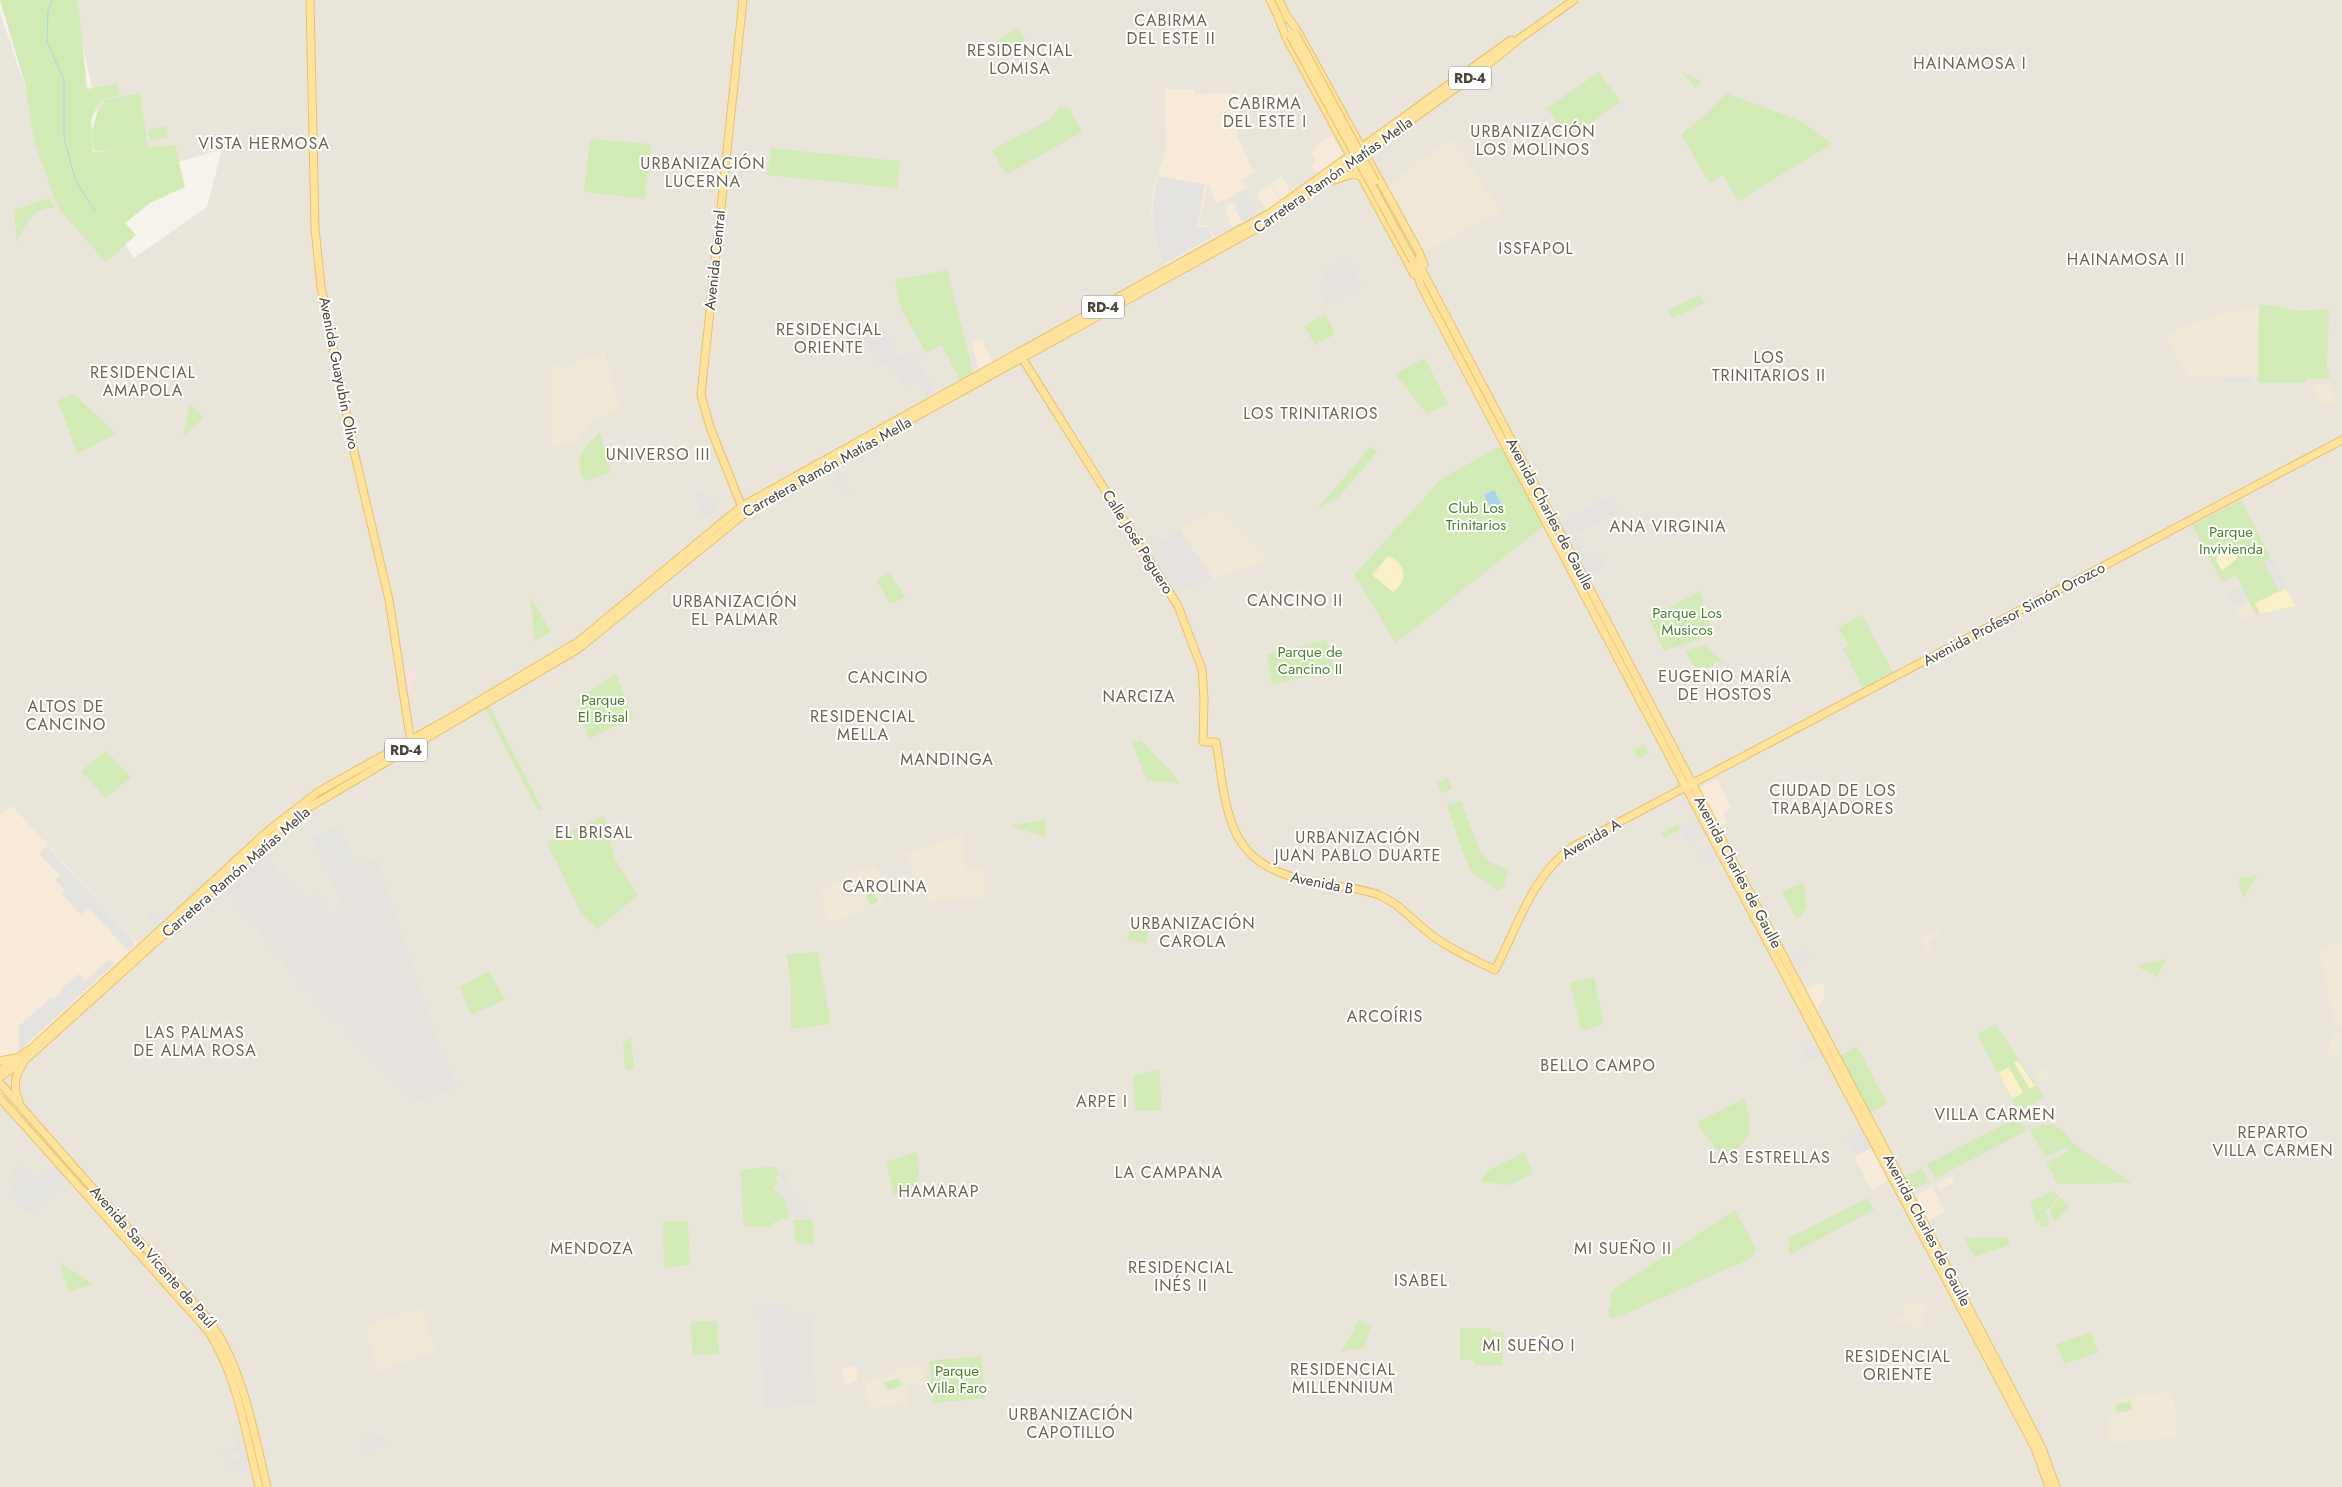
<svg xmlns="http://www.w3.org/2000/svg" width="2342" height="1487" font-family="Jost,sans-serif">
<rect width="100%" height="100%" fill="#f6f3ec"/>
<path fill="#eae5da" d="M 73,0 L 2342,0 L 2342,1487 L 0,1487 L 0,12 L 35,116 L 134,258 L 207,207 L 222,149 L 112,182 Z"/>
<g fill="#f7ead8">
<path d="M 1165,89 L 1194,89 L 1195,94 L 1241,93 L 1237,109 L 1243,126 L 1236,129 L 1238,138 L 1254,172 L 1242,180 L 1247,188 L 1216,204 L 1208,183 L 1199,225 L 1208,225 L 1215,237 L 1163,266 L 1156,249 L 1151,217 L 1153,188 L 1166,149 Z"/>
<path d="M 1332,136 L 1341,150 L 1342,155 L 1317,173 L 1312,165 L 1316,162 L 1311,153 L 1316,150 L 1314,147 Z"/>
<path d="M 1281,176 L 1292,194 L 1282,200 L 1271,183 Z"/>
<path d="M 1270,185 L 1281,201 L 1267,210 L 1257,194 Z"/>
<path d="M 1234,201 L 1238,207 L 1235,209 L 1242,221 L 1232,227 L 1225,207 Z"/>
<path d="M 982,340 L 992,362 L 978,369 L 972,343 Z"/>
<path d="M 1717,779 L 1731,807 L 1723,812 L 1728,823 L 1720,827 L 1700,788 Z"/>
<path d="M 11,805 L 136,941 L 136,945 L 130,954 L 23,1050 L 14,1055 L 0,1059 L 0,815 Z"/>
<path d="M 1821,982 L 1826,992 L 1816,1014 L 1806,990 Z"/>
<path d="M 1861,1129 L 1889,1180 L 1871,1190 L 1844,1137 Z"/>
<path d="M 1951,1176 L 1954,1183 L 1940,1190 L 1936,1183 Z"/>
<path d="M 1932,1187 L 1945,1212 L 1927,1222 L 1913,1196 Z"/>
<path d="M 857,1366 L 857,1380 L 845,1386 L 842,1368 Z"/>
</g>
<g fill="#e6e2dd">
<path d="M 1347,259 L 1362,286 L 1326,306 L 1321,297 L 1331,291 L 1322,272 Z"/>
<path d="M 1180,530 L 1213,579 L 1174,592 L 1147,550 Z"/>
<path d="M 263,848 L 287,887 L 293,883 L 303,900 L 316,892 L 331,916 L 344,908 L 330,877 L 376,859 L 436,1038 L 458,1087 L 418,1101 L 293,975 L 226,889 L 255,860 Z"/>
<path d="M 780,1171 L 786,1175 L 793,1194 L 805,1207 L 807,1218 L 789,1219 L 777,1186 L 779,1185 Z"/>
<path d="M 759,1304 L 785,1304 L 787,1315 L 810,1314 L 815,1403 L 764,1408 Z"/>
</g>
<g fill="#efe8d6">
<path d="M 1451,139 L 1501,211 L 1422,254 L 1386,186 Z"/>
<path d="M 2259,305 L 2259,378 L 2188,377 L 2167,337 L 2189,324 L 2213,316 Z"/>
<path d="M 605,352 L 620,410 L 592,422 L 573,445 L 552,446 L 551,366 L 565,367 Z"/>
<path d="M 2332,384 L 2336,403 L 2322,406 L 2312,385 Z"/>
<path d="M 1217,508 L 1268,561 L 1213,579 L 1180,530 Z"/>
<path d="M 2249,600 L 2256,615 L 2241,619 L 2235,607 Z"/>
<path d="M 963,834 L 965,869 L 983,868 L 984,898 L 928,902 L 905,854 Z"/>
<path d="M 877,866 L 883,904 L 828,924 L 821,890 L 861,869 Z"/>
<path d="M 1939,931 L 1940,937 L 1930,941 L 1934,949 L 1927,953 L 1920,938 Z"/>
<path d="M 2342,943 L 2342,1028 L 2335,1026 L 2318,949 Z"/>
<path d="M 2332,1034 L 2340,1035 L 2337,1057 L 2328,1056 Z"/>
<path d="M 2043,1068 L 2050,1078 L 2042,1083 L 2035,1073 Z"/>
<path d="M 1904,1304 L 1925,1304 L 1928,1312 L 1921,1316 L 1924,1325 L 1916,1328 L 1913,1325 L 1896,1325 L 1896,1315 L 1904,1315 Z"/>
<path d="M 421,1308 L 436,1352 L 377,1371 L 365,1325 Z"/>
<path d="M 923,1364 L 926,1384 L 908,1385 L 908,1405 L 867,1407 L 866,1383 L 889,1372 Z"/>
<path d="M 2173,1393 L 2178,1437 L 2109,1443 L 2107,1425 L 2114,1400 L 2127,1395 Z"/>
</g>
<path fill="#f6e3e0" d="M 416,670 L 418,681 L 409,682 L 411,692 L 408,692 L 404,672 Z"/>
<g fill="#d2eab5">
<path d="M 0,0 L 78,0 L 87,89 L 118,83 L 120,95 L 101,100 L 91,119 L 92,131 L 97,114 L 105,100 L 140,93 L 148,147 L 94,151 L 92,136 L 93,152 L 175,145 L 185,187 L 150,203 L 125,223 L 136,235 L 106,262 L 58,208 L 34,141 L 25,84 Z"/>
<path d="M 1017,28 L 1028,43 L 996,42 Z"/>
<path d="M 1681,71 L 1702,82 L 1695,88 Z"/>
<path d="M 1599,72 L 1621,102 L 1568,138 L 1547,108 Z"/>
<path d="M 1726,93 L 1803,122 L 1832,144 L 1738,201 L 1723,175 L 1710,183 L 1681,135 L 1714,107 Z"/>
<path d="M 1059,108 L 1070,109 L 1082,132 L 1006,175 L 992,150 L 1049,120 Z"/>
<path d="M 165,126 L 168,137 L 151,141 L 148,130 Z"/>
<path d="M 590,139 L 651,144 L 645,199 L 584,192 Z"/>
<path d="M 771,148 L 900,161 L 897,188 L 767,175 Z"/>
<path d="M 50,198 L 55,208 C 32,206 26,225 17,242 L 14,210 Z"/>
<path d="M 947,270 L 973,372 L 960,380 L 942,345 L 926,353 L 901,309 L 895,280 Z"/>
<path d="M 1700,295 L 1705,303 L 1672,318 L 1668,310 Z"/>
<path d="M 2259,305 L 2274,305 L 2296,311 L 2329,309 L 2327,367 L 2330,378 L 2308,379 L 2305,383 L 2258,383 Z"/>
<path d="M 1325,315 L 1336,334 L 1315,345 L 1304,326 Z"/>
<path d="M 1425,358 L 1448,404 L 1427,414 L 1395,374 Z"/>
<path d="M 74,394 L 116,434 L 77,454 L 58,400 Z"/>
<path d="M 190,404 L 204,418 L 183,436 Z"/>
<path d="M 600,432 L 611,472 L 584,481 C 573,456 583,450 600,432 Z"/>
<path d="M 1504,444 L 1546,524 L 1396,643 L 1354,575 L 1441,479 Z"/>
<path d="M 1371,446 L 1377,452 L 1338,498 L 1317,509 Z"/>
<path d="M 2241,500 L 2295,606 L 2256,615 L 2236,575 L 2222,582 L 2192,526 Z"/>
<path d="M 889,573 L 905,597 L 890,604 L 876,580 Z"/>
<path d="M 1700,591 L 1713,635 L 1664,651 L 1649,618 Z"/>
<path d="M 530,596 L 551,632 L 535,641 Z"/>
<path d="M 1862,615 L 1893,672 L 1863,689 L 1843,649 L 1849,645 L 1838,628 Z"/>
<path d="M 1325,640 L 1327,642 L 1334,670 L 1272,685 L 1267,655 Z"/>
<path d="M 1704,645 L 1725,664 L 1717,661 L 1714,663 L 1715,664 L 1700,672 L 1703,679 L 1701,680 L 1685,651 Z"/>
<path d="M 616,673 L 633,718 L 588,739 L 578,700 Z"/>
<path d="M 489,705 L 542,809 L 538,811 L 485,708 Z"/>
<path d="M 1141,740 L 1175,776 L 1179,784 L 1147,780 L 1132,743 Z"/>
<path d="M 1644,744 L 1649,753 L 1638,759 L 1633,750 Z"/>
<path d="M 106,751 L 131,777 L 106,798 L 81,771 Z"/>
<path d="M 1448,778 L 1452,789 L 1441,793 L 1437,782 Z"/>
<path d="M 1461,801 L 1481,854 L 1487,860 L 1509,871 L 1505,881 L 1506,884 L 1499,891 L 1472,873 L 1463,854 L 1447,805 Z"/>
<path d="M 604,816 L 615,859 L 638,895 L 597,929 L 581,913 L 547,842 Z"/>
<path d="M 1046,819 L 1045,837 L 1011,826 Z"/>
<path d="M 1678,824 L 1681,829 L 1664,838 L 1661,833 Z"/>
<path d="M 2258,874 L 2243,899 L 2238,879 Z"/>
<path d="M 1803,882 C 1807,898 1810,908 1797,919 L 1782,892 Z"/>
<path d="M 873,888 L 878,902 L 870,905 L 865,891 Z"/>
<path d="M 1138,923 L 1149,926 L 1146,944 L 1126,939 Z"/>
<path d="M 818,952 L 831,1024 L 791,1029 L 791,989 L 787,954 Z"/>
<path d="M 2166,959 L 2157,977 L 2136,966 Z"/>
<path d="M 489,971 L 505,1000 L 471,1015 L 460,987 Z"/>
<path d="M 1594,977 L 1604,1024 L 1581,1031 L 1570,983 Z"/>
<path d="M 1995,1024 L 2044,1097 L 2018,1112 L 1977,1034 Z"/>
<path d="M 631,1037 L 634,1069 L 625,1069 L 623,1044 Z"/>
<path d="M 1857,1046 L 1887,1104 L 1869,1113 L 1839,1056 Z"/>
<path d="M 1159,1069 L 1162,1110 L 1135,1111 L 1133,1076 Z"/>
<path d="M 1744,1099 C 1756,1129 1750,1141 1724,1158 L 1701,1130 L 1698,1122 Z"/>
<path d="M 2018,1117 L 2026,1131 L 1935,1179 L 1927,1164 Z"/>
<path d="M 2043,1125 L 2052,1125 L 2063,1130 L 2074,1144 L 2132,1183 L 2058,1184 L 2046,1163 L 2069,1151 L 2067,1147 L 2071,1145 L 2045,1157 L 2030,1130 Z"/>
<path d="M 917,1152 L 919,1169 L 918,1187 L 894,1195 L 886,1162 Z"/>
<path d="M 1524,1152 L 1533,1174 L 1509,1185 L 1481,1182 L 1486,1172 Z"/>
<path d="M 775,1166 L 779,1173 L 776,1177 L 778,1184 L 773,1187 L 785,1200 L 789,1219 L 779,1219 L 779,1222 L 774,1222 L 773,1227 L 744,1227 L 740,1170 Z"/>
<path d="M 1922,1168 L 1929,1182 L 1911,1191 L 1904,1177 Z"/>
<path d="M 2053,1191 L 2059,1196 L 2049,1209 L 2045,1211 L 2050,1225 L 2041,1228 L 2039,1221 L 2036,1222 L 2030,1202 Z"/>
<path d="M 1867,1198 L 1874,1210 L 1789,1255 L 1789,1238 Z"/>
<path d="M 2059,1198 L 2069,1206 L 2054,1222 L 2050,1210 Z"/>
<path d="M 1735,1210 L 1757,1251 L 1754,1252 L 1754,1257 L 1621,1316 L 1610,1318 L 1608,1308 L 1611,1305 L 1611,1291 Z"/>
<path d="M 812,1219 L 814,1242 L 812,1244 L 795,1243 L 793,1220 Z"/>
<path d="M 663,1221 L 688,1221 L 690,1265 L 664,1268 Z"/>
<path d="M 2007,1237 L 2010,1245 L 1974,1257 L 1965,1238 Z"/>
<path d="M 60,1263 L 94,1284 L 68,1292 Z"/>
<path d="M 1359,1320 L 1371,1327 L 1365,1347 L 1341,1352 Z"/>
<path d="M 691,1321 L 717,1321 L 719,1354 L 692,1355 Z"/>
<path d="M 1460,1328 L 1490,1328 L 1490,1331 L 1504,1332 L 1502,1365 L 1476,1365 L 1473,1360 L 1460,1360 Z"/>
<path d="M 2092,1332 L 2098,1353 L 2064,1364 L 2056,1344 Z"/>
<path d="M 1890,1349 L 1907,1350 L 1907,1358 L 1890,1358 Z"/>
<path d="M 981,1356 L 985,1398 L 933,1403 L 929,1361 Z"/>
<path d="M 899,1378 L 902,1386 L 887,1391 L 884,1383 Z"/>
<path d="M 2131,1401 L 2132,1410 L 2116,1413 L 2115,1404 Z"/>
</g>
<g fill="#f9efc9">
<path d="M 2233,548 L 2238,552 L 2237,559 L 2222,571 L 2216,560 C 2218,552 2224,547 2233,548 Z"/>
<path d="M 1388,556 C 1406,563 1409,580 1393,592 L 1372,575 Z"/>
<path d="M 2286,588 L 2295,606 L 2260,614 L 2255,603 Z"/>
<path d="M 2018,1060 L 2035,1086 L 2030,1089 L 2014,1063 Z"/>
<path d="M 2009,1067 L 2023,1093 L 2012,1099 L 1998,1073 Z"/>
</g>
<g fill="#e5e3e0">
<path d="M 1158,176 L 1205,184 L 1197,227 L 1208,227 L 1213,237 L 1163,264 L 1157,249 L 1152,217 L 1155,189 Z"/>
<path d="M 1243,196 L 1256,213 L 1242,221 L 1235,208 L 1238,206 L 1234,201 Z"/>
<path d="M 880,326 L 899,358 L 911,352 L 934,391 L 927,397 L 917,380 L 905,386 L 889,361 L 880,366 L 863,337 Z"/>
<rect x="2223" y="377" width="28" height="5"/>
<path d="M 837,467 L 850,491 L 845,493 L 832,470 Z"/>
<path d="M 703,490 L 706,499 L 711,498 L 717,512 L 704,516 L 695,493 Z"/>
<path d="M 1611,496 L 1619,511 L 1573,535 L 1588,561 L 1600,555 L 1606,566 L 1587,577 L 1559,524 Z"/>
<path d="M 2270,558 L 2286,588 L 2279,592 L 2263,561 Z"/>
<path d="M 2240,587 L 2247,601 L 2234,607 L 2227,593 Z"/>
<path d="M 1699,819 L 1707,834 L 1688,843 L 1681,829 Z"/>
<path d="M 339,826 L 357,866 L 330,877 L 312,838 Z"/>
<path d="M 47,846 L 134,940 L 133,946 L 128,951 L 89,908 L 81,915 L 61,893 L 65,890 L 55,880 L 60,875 L 39,854 Z"/>
<path d="M 1713,847 L 1718,857 L 1705,865 L 1699,855 Z"/>
<path d="M 151,911 L 158,919 L 164,914 L 168,918 L 157,927 L 146,915 Z"/>
<path d="M 1806,949 L 1810,958 L 1794,965 L 1790,956 Z"/>
<path d="M 109,959 L 114,964 L 19,1051 L 19,1026 L 52,997 L 54,999 L 62,993 L 60,990 L 78,974 L 85,981 Z"/>
<path d="M 1816,1044 L 1822,1055 L 1805,1064 L 1801,1057 L 1806,1046 Z"/>
<path d="M 1861,1129 L 1872,1148 L 1855,1157 L 1844,1137 Z"/>
<path d="M 53,1164 L 67,1180 L 29,1214 L 15,1199 L 11,1185 L 18,1181 L 12,1169 L 19,1166 L 25,1177 L 31,1174 L 35,1180 Z"/>
<path d="M 383,1434 L 386,1444 L 384,1447 L 364,1450 L 361,1441 Z"/>
<path d="M 241,1437 L 249,1470 L 245,1471 L 242,1464 L 227,1468 L 226,1463 L 241,1459 L 239,1451 L 224,1455 L 222,1450 L 237,1446 L 235,1439 Z"/>
</g>
<path fill="#a9d4f2" d="M 1494,490 L 1502,505 L 1492,510 L 1484,495 Z"/>
<g fill="none" stroke-linecap="round" stroke-linejoin="round">
<path stroke="#a9d4f2" stroke-width="1" d="M 52,0 L 48,11 L 47,42 L 64,80 L 64,138 L 75,179 L 95,212"/>
<g stroke="#e6c16a" stroke-width="9">
<g id="major">
<path d="M 310,0 L 315,228 L 321,287 L 354,451 L 389,600 L 411,743"/>
<path d="M 743,0 L 701,395 L 710,427 L 743,510"/>
<path d="M 1270,0 L 1281,22"/>
<path d="M 1279,0 L 1288,19"/>
<path d="M 1287,16 L 1298,32 L 1419,252 L 1424,265"/>
<path d="M 1279,19 L 1286,37 L 1358,170"/>
<path d="M 1332,181 L 1352,174 L 1361,176 L 1414,274"/>
<path d="M 1416,259 L 2013,1392 L 2042,1448 L 2056,1487"/>
<path d="M 1413,261 L 1421,286 L 2035,1448 L 2049,1487"/>
<path d="M 1022,358 L 1178,606 L 1202,669 L 1204,699 L 1203,742 L 1216,742 C 1228,817 1226,866 1314,882 C 1336,887 1361,887 1381,896 C 1401,905 1412,920 1429,933 C 1449,949 1473,959 1495,970 C 1517,928 1533,873 1574,846 L 2342,440"/>
<path d="M 0,1061 L 14,1058"/>
<path d="M 0,1070 L 32,1048 L 269,830 L 318,792 L 457,714 L 579,641 L 742,506 L 1270,213 L 1511,40"/>
<path d="M 0,1077 L 25,1060 L 271,838 L 308,808 L 578,649 L 754,506 L 1274,219 L 1485,67 L 1519,39 L 1574,0"/>
<path d="M 0,1083 L 209,1320 C 244,1369 253,1430 267,1487"/>
<path d="M 0,1098 L 209,1332 C 238,1378 246,1435 259,1487"/>
<path d="M 19,1101 C 13,1088 14,1076 23,1064"/>
</g>
</g>
<use href="#major" stroke="#ffe39c" stroke-width="7"/>
<g stroke="#e6c16a" stroke-width="9" stroke-linecap="butt">
<g id="major-bridge">
<path d="M 1295,33 L 1375,181"/>
<path d="M 1290,35 L 1413,261"/>
</g>
</g>
<use href="#major-bridge" stroke="#ffe39c" stroke-width="7"/>
</g>
<g text-anchor="middle" dominant-baseline="central" stroke-width="4" stroke-linejoin="round" paint-order="stroke">
<g fill="#fff" stroke="#817c74" stroke-width="1">
<rect x="1449" y="66.5" width="42" height="23" rx="4"/>
<rect x="1082" y="295.5" width="42" height="23" rx="4"/>
<rect x="385" y="738.5" width="42" height="23" rx="4"/>
</g>
<g font-size="14" font-weight="bold" fill="#4b4439">
<text x="1470" y="78">RD-4</text>
<text x="1103" y="307">RD-4</text>
<text x="406" y="750">RD-4</text>
</g>
<g font-size="15" fill="#4b4439" stroke="#fff">
<text transform="translate(1333 175) rotate(-35)">Carretera Ramón Matías Mella</text>
<text transform="translate(715 260) rotate(-84)">Avenida Central</text>
<text transform="translate(339 373) rotate(79)">Avenida Guayubín Olivo</text>
<text transform="translate(827 467) rotate(-29)">Carretera Ramón Matías Mella</text>
<text transform="translate(1550 514) rotate(62)">Avenida Charles de Gaulle</text>
<text transform="translate(1138 542) rotate(58)">Calle José Peguero</text>
<text transform="translate(2014 614) rotate(-28)">Avenida Profesor Simón Orozco</text>
<text transform="translate(1591 839) rotate(-30)">Avenida A</text>
<text transform="translate(236 872) rotate(-41)">Carretera Ramón Matías Mella</text>
<text transform="translate(1738 872) rotate(62)">Avenida Charles de Gaulle</text>
<text transform="translate(1322 883) rotate(11)">Avenida B</text>
<text transform="translate(1927 1230) rotate(62)">Avenida Charles de Gaulle</text>
<text transform="translate(153 1257) rotate(49)">Avenida San Vicente de Paúl</text>
</g>
<g font-size="15" fill="#4a7f2a" stroke="#fff">
<text x="1476" y="508">Club Los<tspan x="1476" dy="17">Trinitarios</tspan></text>
<text x="2231" y="532">Parque<tspan x="2231" dy="17">Invivienda</tspan></text>
<text x="1687" y="613">Parque Los<tspan x="1687" dy="17">Musicos</tspan></text>
<text x="1310" y="652">Parque de<tspan x="1310" dy="17">Cancino II</tspan></text>
<text x="603" y="700">Parque<tspan x="603" dy="17">El Brisal</tspan></text>
<text x="957" y="1371">Parque<tspan x="957" dy="17">Villa Faro</tspan></text>
</g>
<g font-size="16" letter-spacing="1" fill="#6e6250" stroke="#fff">
<text x="1171" y="20">CABIRMA<tspan x="1171" dy="18">DEL ESTE II</tspan></text>
<text x="1020" y="50">RESIDENCIAL<tspan x="1020" dy="18">LOMISA</tspan></text>
<text x="1970" y="63">HAINAMOSA I</text>
<text x="1265" y="103">CABIRMA<tspan x="1265" dy="18">DEL ESTE I</tspan></text>
<text x="1533" y="131">URBANIZACIÓN<tspan x="1533" dy="18">LOS MOLINOS</tspan></text>
<text x="264" y="143">VISTA HERMOSA</text>
<text x="703" y="163">URBANIZACIÓN<tspan x="703" dy="18">LUCERNA</tspan></text>
<text x="1536" y="248">ISSFAPOL</text>
<text x="2126" y="259">HAINAMOSA II</text>
<text x="829" y="329">RESIDENCIAL<tspan x="829" dy="18">ORIENTE</tspan></text>
<text x="1769" y="357">LOS<tspan x="1769" dy="18">TRINITARIOS II</tspan></text>
<text x="143" y="372">RESIDENCIAL<tspan x="143" dy="18">AMAPOLA</tspan></text>
<text x="1311" y="413">LOS TRINITARIOS</text>
<text x="658" y="454">UNIVERSO III</text>
<text x="1668" y="526">ANA VIRGINIA</text>
<text x="1295" y="600">CANCINO II</text>
<text x="735" y="601">URBANIZACIÓN<tspan x="735" dy="18">EL PALMAR</tspan></text>
<text x="1725" y="676">EUGENIO MARÍA<tspan x="1725" dy="18">DE HOSTOS</tspan></text>
<text x="888" y="677">CANCINO</text>
<text x="1139" y="696">NARCIZA</text>
<text x="66" y="706">ALTOS DE<tspan x="66" dy="18">CANCINO</tspan></text>
<text x="863" y="716">RESIDENCIAL<tspan x="863" dy="18">MELLA</tspan></text>
<text x="947" y="759">MANDINGA</text>
<text x="1833" y="790">CIUDAD DE LOS<tspan x="1833" dy="18">TRABAJADORES</tspan></text>
<text x="594" y="832">EL BRISAL</text>
<text x="1358" y="837">URBANIZACIÓN<tspan x="1358" dy="18">JUAN PABLO DUARTE</tspan></text>
<text x="885" y="886">CAROLINA</text>
<text x="1193" y="923">URBANIZACIÓN<tspan x="1193" dy="18">CAROLA</tspan></text>
<text x="1385" y="1016">ARCOÍRIS</text>
<text x="195" y="1032">LAS PALMAS<tspan x="195" dy="18">DE ALMA ROSA</tspan></text>
<text x="1598" y="1065">BELLO CAMPO</text>
<text x="1102" y="1101">ARPE I</text>
<text x="1995" y="1114">VILLA CARMEN</text>
<text x="2273" y="1132">REPARTO<tspan x="2273" dy="18">VILLA CARMEN</tspan></text>
<text x="1770" y="1157">LAS ESTRELLAS</text>
<text x="1169" y="1172">LA CAMPANA</text>
<text x="939" y="1191">HAMARAP</text>
<text x="592" y="1248">MENDOZA</text>
<text x="1623" y="1248">MI SUEÑO II</text>
<text x="1181" y="1267">RESIDENCIAL<tspan x="1181" dy="18">INÉS II</tspan></text>
<text x="1421" y="1280">ISABEL</text>
<text x="1529" y="1345">MI SUEÑO I</text>
<text x="1898" y="1356">RESIDENCIAL<tspan x="1898" dy="18">ORIENTE</tspan></text>
<text x="1343" y="1369">RESIDENCIAL<tspan x="1343" dy="18">MILLENNIUM</tspan></text>
<text x="1071" y="1414">URBANIZACIÓN<tspan x="1071" dy="18">CAPOTILLO</tspan></text>
</g>
</g>
</svg>
